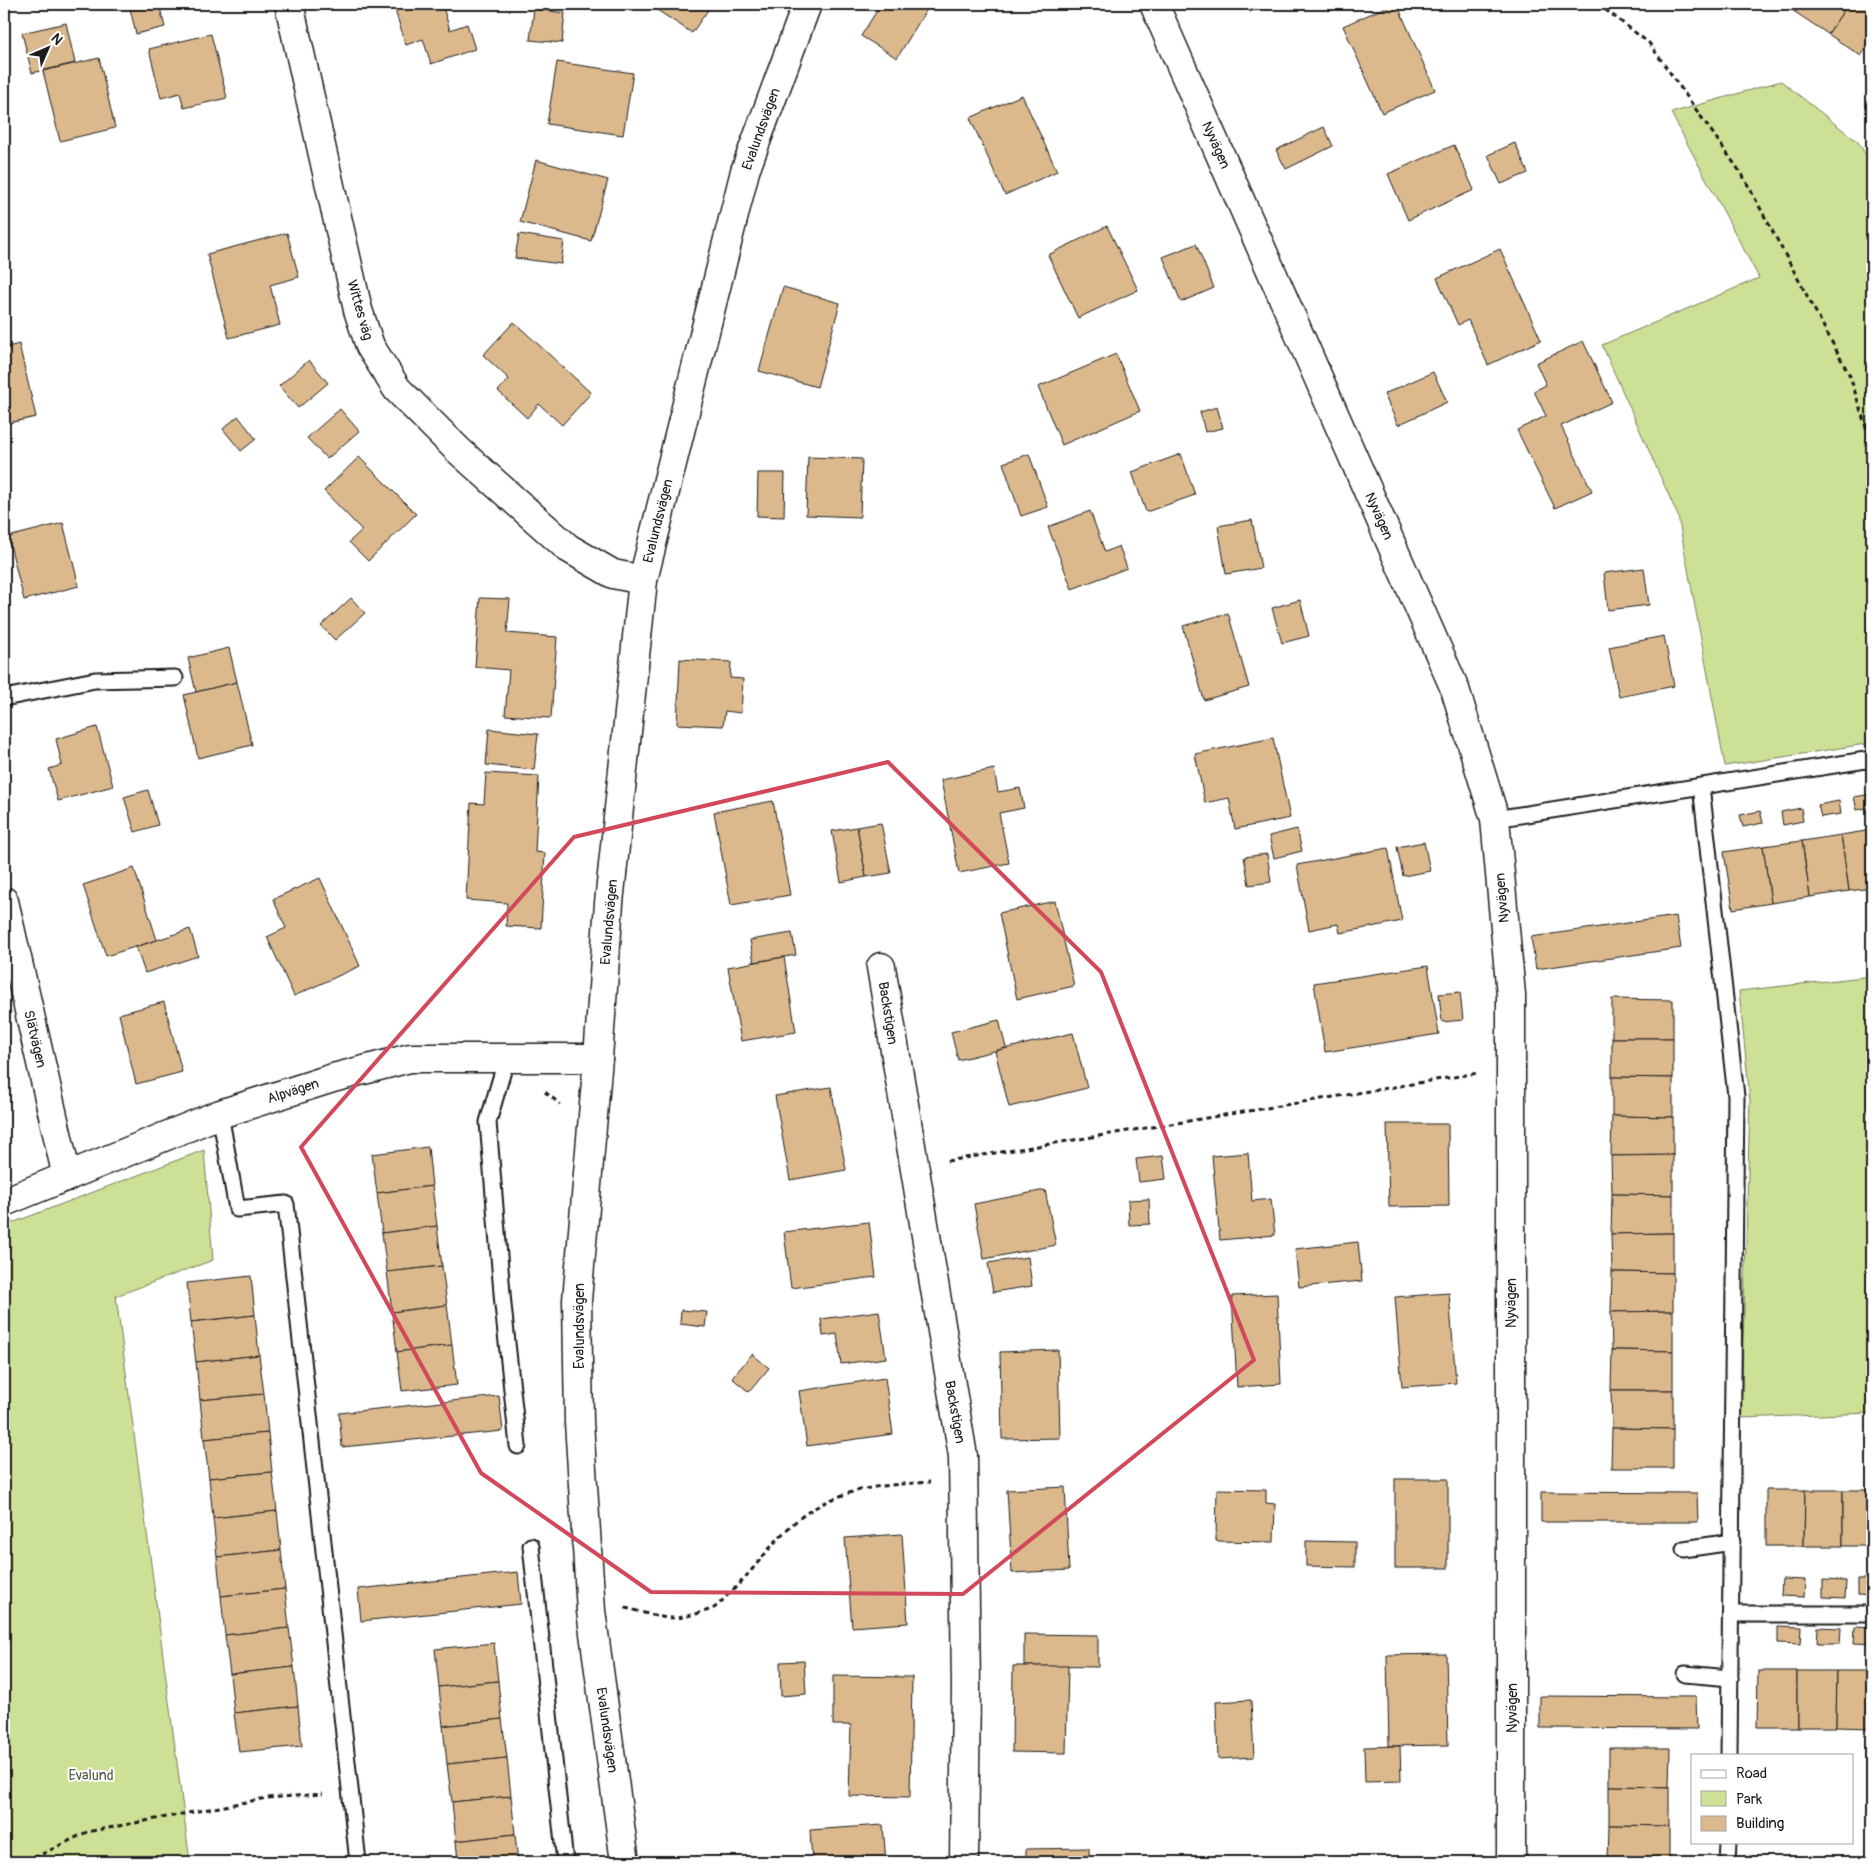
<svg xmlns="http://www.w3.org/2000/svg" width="1876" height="1866" font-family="Pangolin,sans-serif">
<rect width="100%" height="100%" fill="#fff"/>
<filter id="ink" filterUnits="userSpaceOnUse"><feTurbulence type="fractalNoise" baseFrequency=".02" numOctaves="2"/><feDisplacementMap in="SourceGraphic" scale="10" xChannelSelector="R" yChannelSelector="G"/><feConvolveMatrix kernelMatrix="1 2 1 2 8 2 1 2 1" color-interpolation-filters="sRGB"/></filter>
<g filter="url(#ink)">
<g fill="#cde196" stroke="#747e59">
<path d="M 1781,81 L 1858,142 L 1872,165 L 1872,743 L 1725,766 L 1678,516 L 1602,345 L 1759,278 L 1671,113 Z"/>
<path d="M 1872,976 L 1872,1413 L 1741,1418 L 1750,1100 L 1739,991 Z"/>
<path d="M 204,1150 L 213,1260 L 116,1296 L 190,1862 L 4,1862 L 4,1226 Z"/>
</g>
<g fill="#dbb98d" stroke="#1c1c1c">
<path d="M 129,4 L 159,4 L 165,27 L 136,34 Z"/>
<path d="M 393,4 L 442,4 L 450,30 L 467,24 L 475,49 L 431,64 L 423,39 L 406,45 Z"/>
<path d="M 648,4 L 712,4 L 692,33 Z"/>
<path d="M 881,4 L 930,4 L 897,58 L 861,36 Z"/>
<path d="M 1247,4 L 1267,4 L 1250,12 Z"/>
<path d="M 1393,4 L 1397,4 L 1435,90 L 1382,113 L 1343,26 Z"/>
<path d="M 1783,4 L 1800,4 L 1795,12 Z"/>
<path d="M 1800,4 L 1848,4 L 1828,34 L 1795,12 Z"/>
<path d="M 1848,4 L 1872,4 L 1872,40 L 1861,56 L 1828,34 Z"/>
<path d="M 534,9 L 565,13 L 562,43 L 530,40 Z"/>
<path d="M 66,23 L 75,63 L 32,73 L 22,33 Z"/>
<path d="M 211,34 L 227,98 L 184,108 L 180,93 L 161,98 L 149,49 Z"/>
<path d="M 99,58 L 115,128 L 60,141 L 43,71 Z"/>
<path d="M 557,62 L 633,73 L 623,135 L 547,124 Z"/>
<path d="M 1022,95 L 1057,171 L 1005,195 L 970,118 Z"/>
<path d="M 1324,127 L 1333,146 L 1286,169 L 1276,150 Z"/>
<path d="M 1515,143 L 1528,173 L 1501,184 L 1488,155 Z"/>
<path d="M 1454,145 L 1474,190 L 1408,220 L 1388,174 Z"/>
<path d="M 536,160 L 608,180 L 591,241 L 520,222 Z"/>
<path d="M 1107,226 L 1138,290 L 1078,318 L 1048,255 Z"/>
<path d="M 287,233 L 299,277 L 270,285 L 280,325 L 229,338 L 207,254 Z"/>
<path d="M 519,234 L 564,241 L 561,264 L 515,258 Z"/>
<path d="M 1196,244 L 1214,288 L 1181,302 L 1163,257 Z"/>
<path d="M 1500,249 L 1541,340 L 1488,365 L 1468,320 L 1458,325 L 1437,278 Z"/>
<path d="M 783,287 L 840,303 L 817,387 L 759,371 Z"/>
<path d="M 514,322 L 591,393 L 562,425 L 539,404 L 527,418 L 498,391 L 509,379 L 483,355 Z"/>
<path d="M 1583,341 L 1612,402 L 1561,426 L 1592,491 L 1555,508 L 1517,430 L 1546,416 L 1534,391 L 1546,385 L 1536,363 Z"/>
<path d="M 19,344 L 36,417 L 4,424 L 4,348 Z"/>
<path d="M 1116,354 L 1140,411 L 1062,445 L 1038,387 Z"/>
<path d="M 309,360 L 328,383 L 298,408 L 279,386 Z"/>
<path d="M 1433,372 L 1447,402 L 1398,425 L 1384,394 Z"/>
<path d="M 1217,407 L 1223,428 L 1205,432 L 1200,412 Z"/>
<path d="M 340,409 L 359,431 L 327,459 L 307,438 Z"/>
<path d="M 238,416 L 256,439 L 241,451 L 223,429 Z"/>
<path d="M 1029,454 L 1048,507 L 1021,516 L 1003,463 Z"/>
<path d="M 1181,454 L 1195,495 L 1146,512 L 1132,472 Z"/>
<path d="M 359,457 L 416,514 L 368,561 L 349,542 L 362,530 L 324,491 Z"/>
<path d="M 808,457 L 862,459 L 860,517 L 806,515 Z"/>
<path d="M 758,473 L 785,473 L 784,517 L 757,516 Z"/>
<path d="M 1090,511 L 1105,552 L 1119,546 L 1127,568 L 1072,589 L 1048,527 Z"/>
<path d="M 1252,520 L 1261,568 L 1226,574 L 1218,526 Z"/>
<path d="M 63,523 L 79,586 L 24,600 L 8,537 Z"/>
<path d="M 1644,568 L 1649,605 L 1608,610 L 1604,573 Z"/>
<path d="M 351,598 L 365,613 L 335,640 L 321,626 Z"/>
<path d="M 480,598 L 510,599 L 507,633 L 557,637 L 551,718 L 505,715 L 509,670 L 475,667 Z"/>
<path d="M 1300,600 L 1309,636 L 1282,643 L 1272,608 Z"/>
<path d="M 1228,613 L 1249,687 L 1204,700 L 1183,626 Z"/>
<path d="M 1664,636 L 1674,686 L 1619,697 L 1609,647 Z"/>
<path d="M 229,648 L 237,682 L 196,692 L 188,658 Z"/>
<path d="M 680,659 L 731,662 L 730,678 L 743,679 L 741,713 L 725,711 L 723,726 L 677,724 Z"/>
<path d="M 237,682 L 252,745 L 198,758 L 184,695 Z"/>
<path d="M 97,727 L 113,786 L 58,801 L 49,769 L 62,765 L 56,739 Z"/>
<path d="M 489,729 L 538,734 L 534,770 L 486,765 Z"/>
<path d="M 1273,738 L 1290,818 L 1235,829 L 1229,798 L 1205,803 L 1195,754 Z"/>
<path d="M 994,769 L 998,792 L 1020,788 L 1024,808 L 999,813 L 1009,863 L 959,873 L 941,780 Z"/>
<path d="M 486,773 L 539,776 L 535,852 L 545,853 L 541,928 L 506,926 L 507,903 L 466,900 L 471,803 L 484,804 Z"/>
<path d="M 148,790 L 158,825 L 135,832 L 124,797 Z"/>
<path d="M 1872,794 L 1872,807 L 1857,810 L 1854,797 Z"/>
<path d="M 773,801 L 790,895 L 731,905 L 714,812 Z"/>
<path d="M 1839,801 L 1841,814 L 1821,817 L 1818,805 Z"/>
<path d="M 1801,808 L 1803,821 L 1783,825 L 1781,812 Z"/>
<path d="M 1760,811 L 1763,823 L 1743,827 L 1740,815 Z"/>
<path d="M 881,823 L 891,873 L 866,877 L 857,827 Z"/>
<path d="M 857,827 L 866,877 L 841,882 L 832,831 Z"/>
<path d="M 1297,829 L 1302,851 L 1274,858 L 1269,836 Z"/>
<path d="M 1872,830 L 1872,888 L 1849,891 L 1841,835 Z"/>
<path d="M 1841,835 L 1849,891 L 1810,897 L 1802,841 Z"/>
<path d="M 1802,841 L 1810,897 L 1771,903 L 1763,846 Z"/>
<path d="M 1424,842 L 1430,871 L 1403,876 L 1397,847 Z"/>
<path d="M 1763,846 L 1771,903 L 1733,909 L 1724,852 Z"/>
<path d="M 1388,848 L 1402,921 L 1340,933 L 1338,924 L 1309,930 L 1297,865 Z"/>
<path d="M 1267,854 L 1271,882 L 1249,885 L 1244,857 Z"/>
<path d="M 134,868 L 157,940 L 106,956 L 83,885 Z"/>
<path d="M 320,878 L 360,966 L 294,996 L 267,937 L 286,928 L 273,899 Z"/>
<path d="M 1055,901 L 1074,986 L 1017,999 L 999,913 Z"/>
<path d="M 1676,916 L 1681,948 L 1536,969 L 1531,937 Z"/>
<path d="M 190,929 L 198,956 L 145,973 L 136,947 Z"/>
<path d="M 792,933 L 796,955 L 754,962 L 750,940 Z"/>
<path d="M 784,957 L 796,1032 L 741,1041 L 728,967 Z"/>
<path d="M 1428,966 L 1439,1034 L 1325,1052 L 1314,983 Z"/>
<path d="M 1460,992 L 1463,1020 L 1442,1022 L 1439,994 Z"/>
<path d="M 1612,999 L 1673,1000 L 1673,1038 L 1612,1038 Z"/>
<path d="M 164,1002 L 182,1072 L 136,1084 L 119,1014 Z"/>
<path d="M 999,1020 L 1006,1048 L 958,1060 L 951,1032 Z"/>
<path d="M 1073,1033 L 1087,1088 L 1009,1107 L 995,1051 Z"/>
<path d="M 1612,1038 L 1673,1038 L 1673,1078 L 1612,1077 Z"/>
<path d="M 1612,1077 L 1673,1078 L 1673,1117 L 1612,1116 Z"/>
<path d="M 831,1087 L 846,1170 L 790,1180 L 775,1096 Z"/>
<path d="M 1612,1116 L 1673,1117 L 1673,1155 L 1611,1156 Z"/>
<path d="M 1387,1124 L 1448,1124 L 1449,1206 L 1389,1207 Z"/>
<path d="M 428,1147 L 432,1186 L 377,1193 L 372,1154 Z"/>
<path d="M 1248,1153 L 1252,1201 L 1271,1199 L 1275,1235 L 1220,1240 L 1212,1156 Z"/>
<path d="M 1673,1155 L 1673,1195 L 1612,1194 L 1611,1156 Z"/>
<path d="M 1163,1156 L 1166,1179 L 1139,1182 L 1136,1159 Z"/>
<path d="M 432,1186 L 437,1226 L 382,1233 L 377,1193 Z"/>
<path d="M 1045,1190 L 1056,1245 L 984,1259 L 974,1204 Z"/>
<path d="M 1612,1194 L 1673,1195 L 1673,1233 L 1611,1234 Z"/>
<path d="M 1149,1199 L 1150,1224 L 1129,1225 L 1128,1200 Z"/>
<path d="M 869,1222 L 876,1277 L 791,1288 L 784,1232 Z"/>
<path d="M 437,1226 L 442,1266 L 387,1272 L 382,1233 Z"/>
<path d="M 1673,1233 L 1673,1273 L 1612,1272 L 1611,1234 Z"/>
<path d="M 1358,1242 L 1362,1281 L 1299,1287 L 1295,1249 Z"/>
<path d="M 1028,1257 L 1032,1286 L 993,1292 L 988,1263 Z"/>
<path d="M 442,1266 L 447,1305 L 392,1312 L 387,1272 Z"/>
<path d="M 1612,1272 L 1673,1273 L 1673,1311 L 1611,1312 Z"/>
<path d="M 251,1276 L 255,1315 L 191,1322 L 187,1283 Z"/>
<path d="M 1449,1293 L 1456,1383 L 1402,1387 L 1395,1297 Z"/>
<path d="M 1277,1294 L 1281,1384 L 1237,1387 L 1232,1296 Z"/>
<path d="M 447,1305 L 452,1345 L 397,1352 L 392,1312 Z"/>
<path d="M 681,1310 L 707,1312 L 705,1327 L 680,1324 Z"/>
<path d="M 879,1311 L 886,1358 L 841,1364 L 837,1334 L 823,1336 L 821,1319 Z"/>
<path d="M 1673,1311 L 1673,1351 L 1612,1350 L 1611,1312 Z"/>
<path d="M 255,1315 L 259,1355 L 196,1362 L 191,1322 Z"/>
<path d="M 452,1345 L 457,1385 L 402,1391 L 397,1352 Z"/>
<path d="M 1058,1350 L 1060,1438 L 1002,1439 L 1000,1352 Z"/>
<path d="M 1612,1350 L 1673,1351 L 1673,1390 L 1611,1390 Z"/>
<path d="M 752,1354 L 769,1368 L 749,1392 L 732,1378 Z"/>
<path d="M 259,1355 L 264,1394 L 200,1400 L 196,1362 Z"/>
<path d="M 885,1378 L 893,1434 L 807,1446 L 799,1391 Z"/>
<path d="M 1611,1390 L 1673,1390 L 1673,1429 L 1612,1428 Z"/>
<path d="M 264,1394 L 268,1433 L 204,1439 L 200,1400 Z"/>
<path d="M 499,1396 L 503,1431 L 342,1447 L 339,1413 Z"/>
<path d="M 1612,1428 L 1673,1429 L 1673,1468 L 1611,1468 Z"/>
<path d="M 268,1433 L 272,1472 L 209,1478 L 204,1439 Z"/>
<path d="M 272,1472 L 277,1511 L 213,1518 L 209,1478 Z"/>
<rect x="1395" y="1479" width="53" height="89"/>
<path d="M 1065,1487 L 1069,1570 L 1012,1573 L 1007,1490 Z"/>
<path d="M 1217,1489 L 1266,1490 L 1266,1503 L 1275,1504 L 1274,1542 L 1216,1541 Z"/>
<path d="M 1766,1490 L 1805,1490 L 1804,1546 L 1766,1546 Z"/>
<path d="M 1805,1490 L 1843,1490 L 1843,1546 L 1804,1546 Z"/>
<rect x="1843" y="1490" width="29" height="56"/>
<path d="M 1541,1492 L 1697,1493 L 1698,1522 L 1541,1522 Z"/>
<path d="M 277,1511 L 281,1550 L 217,1557 L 213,1518 Z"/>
<path d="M 902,1534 L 908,1623 L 852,1627 L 845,1538 Z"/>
<path d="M 1306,1541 L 1355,1542 L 1355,1567 L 1306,1566 Z"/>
<path d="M 281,1550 L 285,1589 L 221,1596 L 217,1557 Z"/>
<path d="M 518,1572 L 521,1604 L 361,1621 L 358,1589 Z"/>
<path d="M 1782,1579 L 1805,1580 L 1804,1597 L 1781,1596 Z"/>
<path d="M 1858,1579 L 1872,1579 L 1872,1596 L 1858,1595 Z"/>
<path d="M 1823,1580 L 1846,1581 L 1845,1598 L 1823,1597 Z"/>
<path d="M 285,1589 L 289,1628 L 225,1635 L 221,1596 Z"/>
<path d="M 1778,1626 L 1801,1627 L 1800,1644 L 1778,1643 Z"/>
<path d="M 1818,1627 L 1841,1628 L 1840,1644 L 1817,1644 Z"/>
<path d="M 1855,1627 L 1872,1628 L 1872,1644 L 1854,1643 Z"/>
<path d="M 289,1628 L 294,1667 L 230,1674 L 225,1635 Z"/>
<path d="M 1024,1634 L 1098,1635 L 1098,1667 L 1024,1666 Z"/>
<path d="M 494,1643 L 498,1681 L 439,1687 L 435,1649 Z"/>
<path d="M 1446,1654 L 1448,1745 L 1389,1746 L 1387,1655 Z"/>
<path d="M 804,1661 L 806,1694 L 781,1696 L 780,1662 Z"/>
<path d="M 1013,1666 L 1068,1666 L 1066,1753 L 1012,1752 Z"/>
<path d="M 294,1667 L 298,1706 L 234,1713 L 230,1674 Z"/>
<path d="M 1758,1671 L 1797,1671 L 1797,1727 L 1757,1727 Z"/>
<path d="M 1797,1671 L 1837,1671 L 1836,1727 L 1797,1727 Z"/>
<path d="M 1837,1671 L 1872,1671 L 1872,1728 L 1836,1727 Z"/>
<path d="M 833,1676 L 912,1677 L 910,1797 L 849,1796 L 851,1725 L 833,1725 Z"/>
<path d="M 498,1681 L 502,1719 L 443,1726 L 439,1687 Z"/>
<path d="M 1540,1696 L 1696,1697 L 1697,1729 L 1540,1728 Z"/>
<path d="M 1251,1700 L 1254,1757 L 1218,1759 L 1216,1702 Z"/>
<path d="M 298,1706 L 302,1746 L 239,1752 L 234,1713 Z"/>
<path d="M 502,1719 L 507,1758 L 447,1764 L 443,1726 Z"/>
<path d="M 1400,1746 L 1401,1781 L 1365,1782 L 1364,1747 Z"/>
<path d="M 1609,1748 L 1670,1748 L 1669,1787 L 1609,1786 Z"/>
<path d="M 507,1758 L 511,1796 L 452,1802 L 447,1764 Z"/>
<path d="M 1609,1786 L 1669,1787 L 1669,1826 L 1609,1825 Z"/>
<path d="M 511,1796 L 515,1834 L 456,1841 L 452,1802 Z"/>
<path d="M 883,1825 L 886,1862 L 812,1862 L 810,1830 Z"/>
<path d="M 1609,1825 L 1669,1826 L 1669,1862 L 1608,1862 Z"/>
<path d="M 515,1834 L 518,1862 L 458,1862 L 456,1841 Z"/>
<path d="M 1089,1848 L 1089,1862 L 1026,1862 L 1026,1849 Z"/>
</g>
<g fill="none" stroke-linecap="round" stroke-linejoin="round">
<g stroke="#1c1c1c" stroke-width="19">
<g id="lane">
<path d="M 4,698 L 95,680 L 175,678"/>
<path d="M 1701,786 L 1736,1096 L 1729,1755"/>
<path d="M 1495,819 L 1872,759"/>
<path d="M 507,1057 L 488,1122 L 503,1305 L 518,1446"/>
<path d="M 220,1114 L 237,1209 L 286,1204 L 358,1862"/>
<path d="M 531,1546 L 565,1862"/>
<path d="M 1684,1549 L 1732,1542"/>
<path d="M 1731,1614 L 1872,1614"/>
<path d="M 1685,1674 L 1730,1678"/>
<path d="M 1728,1862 L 1729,1842"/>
</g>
</g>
<g stroke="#1c1c1c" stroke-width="31">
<g id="street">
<path d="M 289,4 L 358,310 L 370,346 L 397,389 L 458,450 L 568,548 L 613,574 L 643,580"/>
<path d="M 1154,4 L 1455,689 L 1495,819 L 1511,995 L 1511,1862"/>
<path d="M 4,901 L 67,1177"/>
<path d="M 881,967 L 963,1456 L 966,1687 L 964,1862"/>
<path d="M 4,1202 L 220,1114 L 333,1078 L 410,1058 L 598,1058"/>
</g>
</g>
<g stroke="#1c1c1c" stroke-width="31">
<path id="secondary" d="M 625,1862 L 591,1611 L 579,1422 L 577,1300 L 598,1058 L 609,903 L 643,580 L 745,171 L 807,4"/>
</g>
<g stroke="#1c1c1c" stroke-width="3" stroke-dasharray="5 4" stroke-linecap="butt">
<path d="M 1598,4 L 1649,43 L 1743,176 L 1850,376 L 1872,447"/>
<path d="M 545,1092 L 560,1104"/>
<path d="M 947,1161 L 1478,1073"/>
<path d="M 625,1608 C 640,1611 657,1618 673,1618 C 683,1618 705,1612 714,1608 C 720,1604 725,1597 731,1592 C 759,1566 779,1529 813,1509 C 852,1486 887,1485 930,1482"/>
<path d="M 26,1862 L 87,1832 L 267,1798 L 323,1794"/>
</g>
<use href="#lane" stroke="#fff" stroke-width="15"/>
<use href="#street" stroke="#fff" stroke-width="28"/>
<use href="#secondary" stroke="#fff" stroke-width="28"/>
</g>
</g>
<path fill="none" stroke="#d1495b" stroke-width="4" stroke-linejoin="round" d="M 888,762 L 1101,972 L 1254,1360 L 963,1594 L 651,1592 L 481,1473 L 301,1147 L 574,837 Z"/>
<g text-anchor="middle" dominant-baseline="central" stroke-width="4" stroke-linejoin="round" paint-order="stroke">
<g font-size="14" fill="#1c1c1c" stroke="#fff">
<text transform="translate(761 129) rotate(-70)">Evalundsvägen</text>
<text transform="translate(1216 145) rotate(66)">Nyvägen</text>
<text transform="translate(360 310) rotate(74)">Wittes väg</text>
<text transform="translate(1379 516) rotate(66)">Nyvägen</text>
<text transform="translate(658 521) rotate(-76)">Evalundsvägen</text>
<text transform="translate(1502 898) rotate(-95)">Nyvägen</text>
<text transform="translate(609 922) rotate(-85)">Evalundsvägen</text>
<text transform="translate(888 1013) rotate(81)">Backstigen</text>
<text transform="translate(35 1039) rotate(77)">Slätvägen</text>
<text transform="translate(293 1091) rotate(-18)">Alpvägen</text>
<text transform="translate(1511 1303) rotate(-90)">Nyvägen</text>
<text transform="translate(579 1326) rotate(-90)">Evalundsvägen</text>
<text transform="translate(955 1412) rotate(80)">Backstigen</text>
<text transform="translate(1512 1708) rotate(-90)">Nyvägen</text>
<text transform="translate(607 1730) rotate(82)">Evalundsvägen</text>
</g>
<g font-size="14" fill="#515741" stroke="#fff">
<text x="91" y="1775">Evalund</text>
</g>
</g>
<rect width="1876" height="1866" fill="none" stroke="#fff" stroke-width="20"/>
<rect x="10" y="10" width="1856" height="1846" fill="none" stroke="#1c1c1c" stroke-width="2" filter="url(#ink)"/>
<rect x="1691" y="1754" width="162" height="90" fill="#ffffff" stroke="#a4a4a4"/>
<rect x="1701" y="1770" width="25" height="8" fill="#ffffff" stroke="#a4a4a4"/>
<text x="1736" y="1778" font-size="15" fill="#1c1c1c">Road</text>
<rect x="1701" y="1791" width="25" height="15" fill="#cde196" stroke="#a4a4a4"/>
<text x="1736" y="1804" font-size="15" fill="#1c1c1c">Park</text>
<rect x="1701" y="1816" width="25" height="15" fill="#dbb98d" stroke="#a4a4a4"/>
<text x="1736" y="1828" font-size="15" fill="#1c1c1c">Building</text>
<g transform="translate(48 48) rotate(45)" stroke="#ffffff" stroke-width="4" paint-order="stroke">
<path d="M0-4L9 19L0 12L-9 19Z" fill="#1c1c1c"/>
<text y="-8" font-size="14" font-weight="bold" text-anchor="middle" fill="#1c1c1c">N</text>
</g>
</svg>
